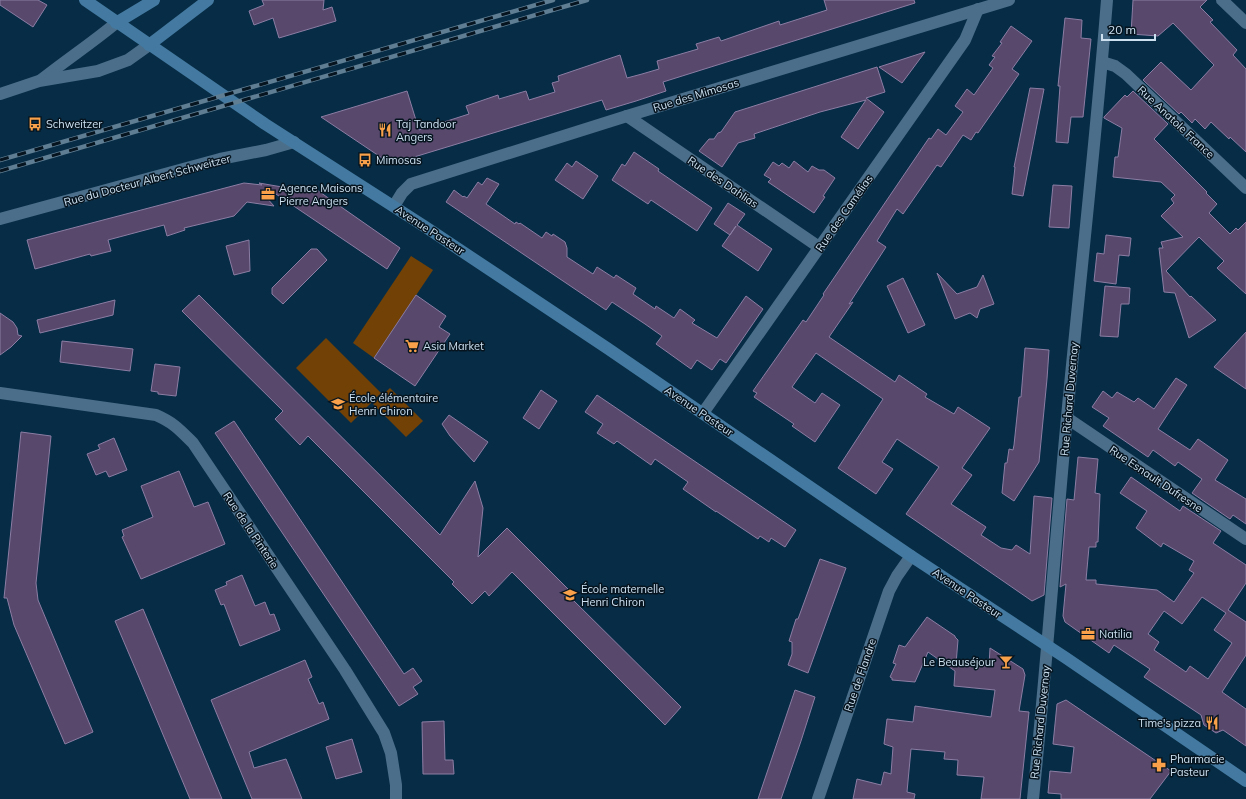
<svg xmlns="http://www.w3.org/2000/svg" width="1246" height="799" font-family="Mulish,sans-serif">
<rect width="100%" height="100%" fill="#072d46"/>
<g fill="#724106">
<path d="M 411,256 L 433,270 L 374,358 L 353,343 Z"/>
<path d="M 326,338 L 381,393 L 351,423 L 296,368 Z"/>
<path d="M 390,388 L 423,421 L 406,437 L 373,404 Z"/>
</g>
<g fill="#57486c" stroke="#8c7da4" fill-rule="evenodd">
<path d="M 0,0 L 38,0 L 47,5 L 33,27 L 0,5 Z"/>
<path d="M 262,0 L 324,0 L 323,10 L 332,7 L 336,21 L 279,38 L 273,18 L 254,25 L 249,11 L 264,5 Z"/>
<path d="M 824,0 L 914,0 L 915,3 L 663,82 L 666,91 L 636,101 L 606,110 L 602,100 L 391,164 L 321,117 L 407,91 L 419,130 L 469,114 L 466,106 L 498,95 L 499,99 L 526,91 L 529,100 L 555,92 L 552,83 L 559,81 L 558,76 L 620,55 L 627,78 L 642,74 L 659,69 L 657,61 L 698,49 L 696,44 L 719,37 L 721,41 L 779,21 L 780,25 L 827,10 Z"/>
<path d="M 1133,0 L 1207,0 L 1200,7 L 1213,20 L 1210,22 L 1237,50 L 1233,55 L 1246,69 L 1246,152 L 1230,137 L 1229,139 L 1211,122 L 1205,129 L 1195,119 L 1192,123 L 1181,112 L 1179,114 L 1143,80 L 1161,62 L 1191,90 L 1214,65 L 1173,23 L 1158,36 L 1131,34 Z"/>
<path d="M 1065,18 L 1082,20 L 1081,38 L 1091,39 L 1083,117 L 1071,117 L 1068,143 L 1056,142 L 1060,86 L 1058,86 Z"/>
<path d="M 1011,26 L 1032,41 L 1012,69 L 1019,74 L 978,133 L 976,132 L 971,140 L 963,135 L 941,167 L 937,165 L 903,214 L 897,209 L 877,241 L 886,247 L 849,304 L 853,302 L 829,337 L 895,382 L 899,375 L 927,394 L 925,397 L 954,414 L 958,407 L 990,428 L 962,468 L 972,475 L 951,504 L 986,527 L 981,535 L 1001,548 L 1012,550 L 1016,545 L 1030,554 L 1034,496 L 1052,498 L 1044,595 L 1032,601 L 906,514 L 939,467 L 897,439 L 882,462 L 893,469 L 876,494 L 838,468 L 883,399 L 816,353 L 792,387 L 815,403 L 822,393 L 840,405 L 815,442 L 792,426 L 794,424 L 754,397 L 757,393 L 753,391 L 803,320 L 806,322 L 824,295 L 823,294 L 929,138 L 931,139 L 938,129 L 946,135 L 963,112 L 955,106 L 967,89 L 974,95 L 993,68 L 989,65 L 995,57 L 992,56 L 1002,43 L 1000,42 Z"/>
<path d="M 925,52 L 902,83 L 879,67 Z"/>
<path d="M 877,67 L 885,92 L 866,98 L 884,112 L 858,149 L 841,137 L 866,100 L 820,112 L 754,134 L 755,138 L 738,143 L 722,167 L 699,151 L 709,139 L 714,139 L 718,133 L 721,132 L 735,112 Z"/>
<path d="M 1030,88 L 1044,89 L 1023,196 L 1012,194 L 1015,167 L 1014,167 Z"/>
<path d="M 1133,91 L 1168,124 L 1154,139 L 1207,192 L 1206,193 L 1217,204 L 1209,213 L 1230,234 L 1236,228 L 1238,230 L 1246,222 L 1246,294 L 1217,268 L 1224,261 L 1199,237 L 1166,271 L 1190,297 L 1191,296 L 1216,320 L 1189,338 L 1175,293 L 1164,292 L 1159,248 L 1163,248 L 1161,242 L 1183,237 L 1161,216 L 1174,203 L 1171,199 L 1175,195 L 1161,182 L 1113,177 L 1115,157 L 1118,157 L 1122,128 L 1104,118 L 1104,117 L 1125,95 L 1127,97 Z"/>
<path d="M 634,152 L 659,169 L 658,171 L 712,208 L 697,231 L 651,200 L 648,204 L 612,180 L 622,164 L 625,166 Z"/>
<path d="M 576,161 L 598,176 L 583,199 L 555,180 L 567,163 L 572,167 Z"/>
<path d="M 794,161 L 808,172 L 812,166 L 819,170 L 824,170 L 835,178 L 823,196 L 825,197 L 814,213 L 768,182 L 771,179 L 764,175 L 773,162 L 779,166 L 782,163 L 789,168 Z"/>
<path d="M 487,178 L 499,184 L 486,204 L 515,224 L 516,222 L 519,224 L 520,223 L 542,238 L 546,232 L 552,236 L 553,234 L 565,242 L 567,248 L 567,257 L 593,274 L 597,267 L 614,278 L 616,275 L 636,288 L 633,294 L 655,309 L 656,306 L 674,318 L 680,309 L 695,320 L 692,323 L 717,338 L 746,296 L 763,309 L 726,363 L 720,359 L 712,370 L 697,360 L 691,369 L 656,344 L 662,336 L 645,324 L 612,302 L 606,310 L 446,202 L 454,190 L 463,197 L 464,196 L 467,198 L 478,182 L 482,185 Z"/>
<path d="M 244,183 L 262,185 L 259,183 L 311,192 L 314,188 L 400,248 L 387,269 L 270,190 L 265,196 L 274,206 L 247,202 L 234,216 L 184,228 L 185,230 L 167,236 L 164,225 L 108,240 L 111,251 L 91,256 L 90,254 L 35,269 L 27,240 Z"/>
<path d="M 1053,185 L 1072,186 L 1069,228 L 1049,227 Z"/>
<path d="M 728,203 L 745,214 L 737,225 L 772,249 L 758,271 L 722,246 L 736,226 L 730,235 L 714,224 Z"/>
<path d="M 1106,235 L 1131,238 L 1129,256 L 1119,255 L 1116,284 L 1094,281 L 1097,253 L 1104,254 Z"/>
<path d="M 249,240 L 250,271 L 234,275 L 226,246 Z"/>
<path d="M 311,249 L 317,249 L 327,260 L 283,304 L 272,294 L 272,288 Z"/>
<path d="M 937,273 L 957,294 L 977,287 L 983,275 L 994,304 L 980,309 L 977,318 L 970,313 L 955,319 Z"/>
<path d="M 903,278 L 925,325 L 908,333 L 887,286 Z"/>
<path d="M 1105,286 L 1130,288 L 1129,304 L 1121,304 L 1118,337 L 1100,336 Z"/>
<path d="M 199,295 L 440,535 L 475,481 L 483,508 L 478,557 L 507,528 L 574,595 L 571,598 L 681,707 L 665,725 L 512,572 L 489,596 L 485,591 L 472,604 L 452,584 L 454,582 L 308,436 L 300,445 L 275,419 L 283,411 L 182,311 Z"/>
<path d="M 416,295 L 446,316 L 439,327 L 450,334 L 415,386 L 374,358 Z"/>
<path d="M 115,300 L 113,315 L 40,333 L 37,320 Z"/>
<path d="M 0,313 L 13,322 L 17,328 L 18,335 L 22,336 L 11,347 L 0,355 Z"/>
<path d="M 1246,332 L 1246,389 L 1214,367 Z"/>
<path d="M 62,341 L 133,349 L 130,371 L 60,362 Z"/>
<path d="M 1025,348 L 1049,350 L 1047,379 L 1039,462 L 1014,501 L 1002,493 L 1005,463 L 1007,463 L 1009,449 L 1013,450 L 1014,445 L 1019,397 L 1021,397 Z"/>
<path d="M 155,364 L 180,367 L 176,396 L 158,394 L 158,392 L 151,391 Z"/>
<path d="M 1176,378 L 1187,385 L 1158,429 L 1190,450 L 1198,439 L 1228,460 L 1215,480 L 1246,499 L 1246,524 L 1233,515 L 1230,519 L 1192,493 L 1202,479 L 1178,462 L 1175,466 L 1153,450 L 1148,457 L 1103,426 L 1109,418 L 1092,407 L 1103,391 L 1112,398 L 1117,392 L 1134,402 L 1138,398 L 1154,409 Z"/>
<path d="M 541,390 L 557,401 L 539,429 L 523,418 Z"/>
<path d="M 597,395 L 796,530 L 785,547 L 771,538 L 769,542 L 760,536 L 758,539 L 716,511 L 716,512 L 683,489 L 688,482 L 655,459 L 651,465 L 617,441 L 614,444 L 597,433 L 603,424 L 585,412 Z"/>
<path d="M 449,415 L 488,442 L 474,462 L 450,436 L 442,424 Z"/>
<path d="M 234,421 L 404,674 L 413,668 L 422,681 L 413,687 L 418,694 L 399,706 L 215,433 Z"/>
<path d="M 21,432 L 51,436 L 36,583 L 38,600 L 93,732 L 65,744 L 14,625 L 7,598 L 4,598 Z"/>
<path d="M 114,438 L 127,470 L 109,477 L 106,471 L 96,475 L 87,454 L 100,449 L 98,445 Z"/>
<path d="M 1078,457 L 1098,459 L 1095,493 L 1100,494 L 1098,542 L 1096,542 L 1096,547 L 1089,547 L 1086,580 L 1096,580 L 1096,584 L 1157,590 L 1174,602 L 1194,573 L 1189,570 L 1194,561 L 1163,543 L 1161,547 L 1136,528 L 1147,511 L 1120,493 L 1131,477 L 1180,511 L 1183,506 L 1221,531 L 1213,543 L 1246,565 L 1246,583 L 1228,610 L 1246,622 L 1246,655 L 1222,692 L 1246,709 L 1246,746 L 1223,730 L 1216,733 L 1204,725 L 1201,715 L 1144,677 L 1150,669 L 1114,645 L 1109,653 L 1065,622 L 1063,616 L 1066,584 L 1060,587 L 1067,499 L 1074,500 ZM 1202,597 L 1226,613 L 1214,630 L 1232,643 L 1208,679 L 1190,666 L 1186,672 L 1154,650 L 1159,642 L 1148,634 L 1164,611 L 1182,624 Z"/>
<path d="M 179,471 L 194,507 L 208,502 L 225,544 L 141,579 L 122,537 L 124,536 L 122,530 L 153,517 L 141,486 Z"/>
<path d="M 820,559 L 846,568 L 808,673 L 788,665 L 792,654 L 792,642 L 789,641 L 796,619 L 798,619 Z"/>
<path d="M 242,575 L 255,606 L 265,602 L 270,615 L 274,614 L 280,630 L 240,646 L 224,604 L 221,605 L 215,590 L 227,585 L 226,582 Z"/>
<path d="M 143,609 L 222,799 L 190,799 L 138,675 L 115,621 Z"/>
<path d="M 927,617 L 955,636 L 955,637 L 958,640 L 956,664 L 989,666 L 990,648 L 1023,669 L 1025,675 L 1019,711 L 1029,712 L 1020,799 L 981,799 L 984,777 L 957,775 L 958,760 L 944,759 L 945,752 L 911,749 L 907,792 L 915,794 L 914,799 L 853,799 L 857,779 L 881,785 L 884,772 L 891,774 L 893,747 L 884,744 L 887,719 L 913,722 L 915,706 L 991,717 L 995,690 L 954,686 L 955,671 L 928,652 L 915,682 L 892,680 L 892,678 L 890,677 L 896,664 L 893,663 L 899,645 L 905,647 Z"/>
<path d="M 305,660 L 312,677 L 308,679 L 319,704 L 323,702 L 329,719 L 249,752 L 254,768 L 286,759 L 302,799 L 252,799 L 211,700 Z"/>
<path d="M 795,690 L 815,697 L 801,741 L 781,799 L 758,799 Z"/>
<path d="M 1066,700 L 1171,771 L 1150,799 L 1061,799 L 1061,794 L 1048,793 L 1050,771 L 1071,773 L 1074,747 L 1053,744 L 1057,704 Z"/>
<path d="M 444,721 L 445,760 L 453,760 L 454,774 L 423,774 L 422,722 Z"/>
<path d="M 352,739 L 362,772 L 336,779 L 326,747 Z"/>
</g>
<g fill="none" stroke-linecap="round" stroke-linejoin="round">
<g stroke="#4b6f8b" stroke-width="12">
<path d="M 1222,0 L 1246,23"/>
<path d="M 1102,62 L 1115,66 L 1126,74 L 1246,188"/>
<path d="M 627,116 L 819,247"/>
<path d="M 394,206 L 402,193 L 411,184 L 627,116 L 1009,0"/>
<path d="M 0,219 L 220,159 L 266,150 L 294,142"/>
<path d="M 0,393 L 156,415 C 174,423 179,429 193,443 L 345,670 L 384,733 L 391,753 L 396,785 L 396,799"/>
<path d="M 703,413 L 965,40 L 978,9"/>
<path d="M 1067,418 L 1246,539"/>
<path d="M 818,799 L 889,591 L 897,576 L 911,556"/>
<path d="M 1033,799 C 1046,672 1055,545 1067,417 C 1080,278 1096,139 1107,0"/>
</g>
<g stroke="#4b6f8b" stroke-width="12">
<path d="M 41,80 C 66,60 92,43 116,23"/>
<path d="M 0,94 L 39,81 L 98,71 L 128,60 L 149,45"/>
</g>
<g stroke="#447aa1" stroke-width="12">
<path d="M 85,0 L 265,124 L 424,226 L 607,348 L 911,556 L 1066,658 L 1246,781"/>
<path d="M 116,23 L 154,0"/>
<path d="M 149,45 L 208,0"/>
</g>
<g stroke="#607e93" stroke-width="4.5">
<g id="rail">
<path d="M 0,160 L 553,0"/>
<path d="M 0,171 L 587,0"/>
</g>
</g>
<use href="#rail" stroke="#06141f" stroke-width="3" stroke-dasharray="9" stroke-linecap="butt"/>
</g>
<defs>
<g id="bus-bare" transform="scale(1.08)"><path d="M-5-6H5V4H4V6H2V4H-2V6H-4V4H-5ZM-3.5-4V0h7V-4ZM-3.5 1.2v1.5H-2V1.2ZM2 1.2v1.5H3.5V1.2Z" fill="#f8a14a" stroke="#06141f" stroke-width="2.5" paint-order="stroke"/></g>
<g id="restaurant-bare" transform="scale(1.08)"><path d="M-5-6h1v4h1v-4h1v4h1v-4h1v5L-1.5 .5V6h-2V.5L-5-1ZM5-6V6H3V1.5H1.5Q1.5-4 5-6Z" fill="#f8a14a" stroke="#06141f" stroke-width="2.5" paint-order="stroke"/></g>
<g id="office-bare" transform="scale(1.08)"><path d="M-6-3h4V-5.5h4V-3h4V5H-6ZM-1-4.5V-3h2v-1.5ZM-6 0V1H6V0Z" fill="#f8a14a" stroke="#06141f" stroke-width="2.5" paint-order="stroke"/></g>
<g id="supermarket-bare" transform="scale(1.08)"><path d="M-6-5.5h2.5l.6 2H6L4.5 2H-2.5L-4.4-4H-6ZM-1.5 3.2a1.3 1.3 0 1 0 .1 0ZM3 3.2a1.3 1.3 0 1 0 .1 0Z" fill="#f8a14a" stroke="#06141f" stroke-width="2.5" paint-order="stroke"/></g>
<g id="school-bare" transform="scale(1.08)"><path d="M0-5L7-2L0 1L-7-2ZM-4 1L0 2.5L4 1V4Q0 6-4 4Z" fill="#f8a14a" stroke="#06141f" stroke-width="2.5" paint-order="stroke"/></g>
<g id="bar-bare" transform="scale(1.08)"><path d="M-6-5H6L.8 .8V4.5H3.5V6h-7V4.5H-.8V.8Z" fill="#f8a14a" stroke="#06141f" stroke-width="2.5" paint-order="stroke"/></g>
<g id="pharmacy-bare" transform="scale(1.08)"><path d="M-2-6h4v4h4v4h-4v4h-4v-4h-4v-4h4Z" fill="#f8a14a" stroke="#06141f" stroke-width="2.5" paint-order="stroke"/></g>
</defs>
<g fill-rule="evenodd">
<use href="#bus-bare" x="35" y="124"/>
<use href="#restaurant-bare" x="385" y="130"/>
<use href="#bus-bare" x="365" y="160"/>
<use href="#office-bare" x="268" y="194"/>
<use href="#supermarket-bare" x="412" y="346"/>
<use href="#school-bare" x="338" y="404"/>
<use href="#school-bare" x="570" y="595"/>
<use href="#office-bare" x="1088" y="634"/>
<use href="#bar-bare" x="1006" y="662"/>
<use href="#restaurant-bare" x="1212" y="723"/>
<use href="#pharmacy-bare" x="1159" y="765"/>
</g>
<g text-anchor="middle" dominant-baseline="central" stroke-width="3" stroke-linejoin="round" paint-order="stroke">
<g font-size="11" fill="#cce0f0" stroke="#06141f">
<text transform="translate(696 95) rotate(-17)">Rue des Mimosas</text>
<text transform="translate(1176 122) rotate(43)">Rue Anatole France</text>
<text transform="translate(147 180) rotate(-15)">Rue du Docteur Albert Schweitzer</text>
<text transform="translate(723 182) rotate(34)">Rue des Dahlias</text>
<text transform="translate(844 213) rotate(-55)">Rue des Camélias</text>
<text transform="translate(430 230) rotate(33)">Avenue Pasteur</text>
<text transform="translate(1069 399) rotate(-85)">Rue Richard Duvernay</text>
<text transform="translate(699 411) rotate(34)">Avenue Pasteur</text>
<text transform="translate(1156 479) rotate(34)">Rue Esnault Dufresne</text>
<text transform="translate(251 530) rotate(56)">Rue de la Pinterie</text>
<text transform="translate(967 593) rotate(34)">Avenue Pasteur</text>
<text transform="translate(860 675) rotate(-71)">Rue de Flandre</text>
<text transform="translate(1040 722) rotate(-84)">Rue Richard Duvernay</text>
</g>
<g font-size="11" fill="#cce0f0" stroke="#06141f" text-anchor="start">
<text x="46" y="124">Schweitzer</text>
<text x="396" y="124">Taj Tandoor<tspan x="396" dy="13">Angers</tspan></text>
<text x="376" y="160">Mimosas</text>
<text x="279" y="188">Agence Maisons<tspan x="279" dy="13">Pierre Angers</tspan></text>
<text x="423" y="346">Asia Market</text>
<text x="349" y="398">École élémentaire<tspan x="349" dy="13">Henri Chiron</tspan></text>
<text x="581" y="589">École maternelle<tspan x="581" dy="13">Henri Chiron</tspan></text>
<text x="1099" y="634">Natilia</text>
<text x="995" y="662" text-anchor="end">Le Beauséjour</text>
<text x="1201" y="723" text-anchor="end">Time's pizza</text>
<text x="1170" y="759">Pharmacie<tspan x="1170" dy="13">Pasteur</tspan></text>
</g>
</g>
<path d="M1102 34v6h53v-6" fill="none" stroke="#cce0f0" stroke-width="2"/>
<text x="1108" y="34" font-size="12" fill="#cce0f0" stroke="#06141f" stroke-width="3" paint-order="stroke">20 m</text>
</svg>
